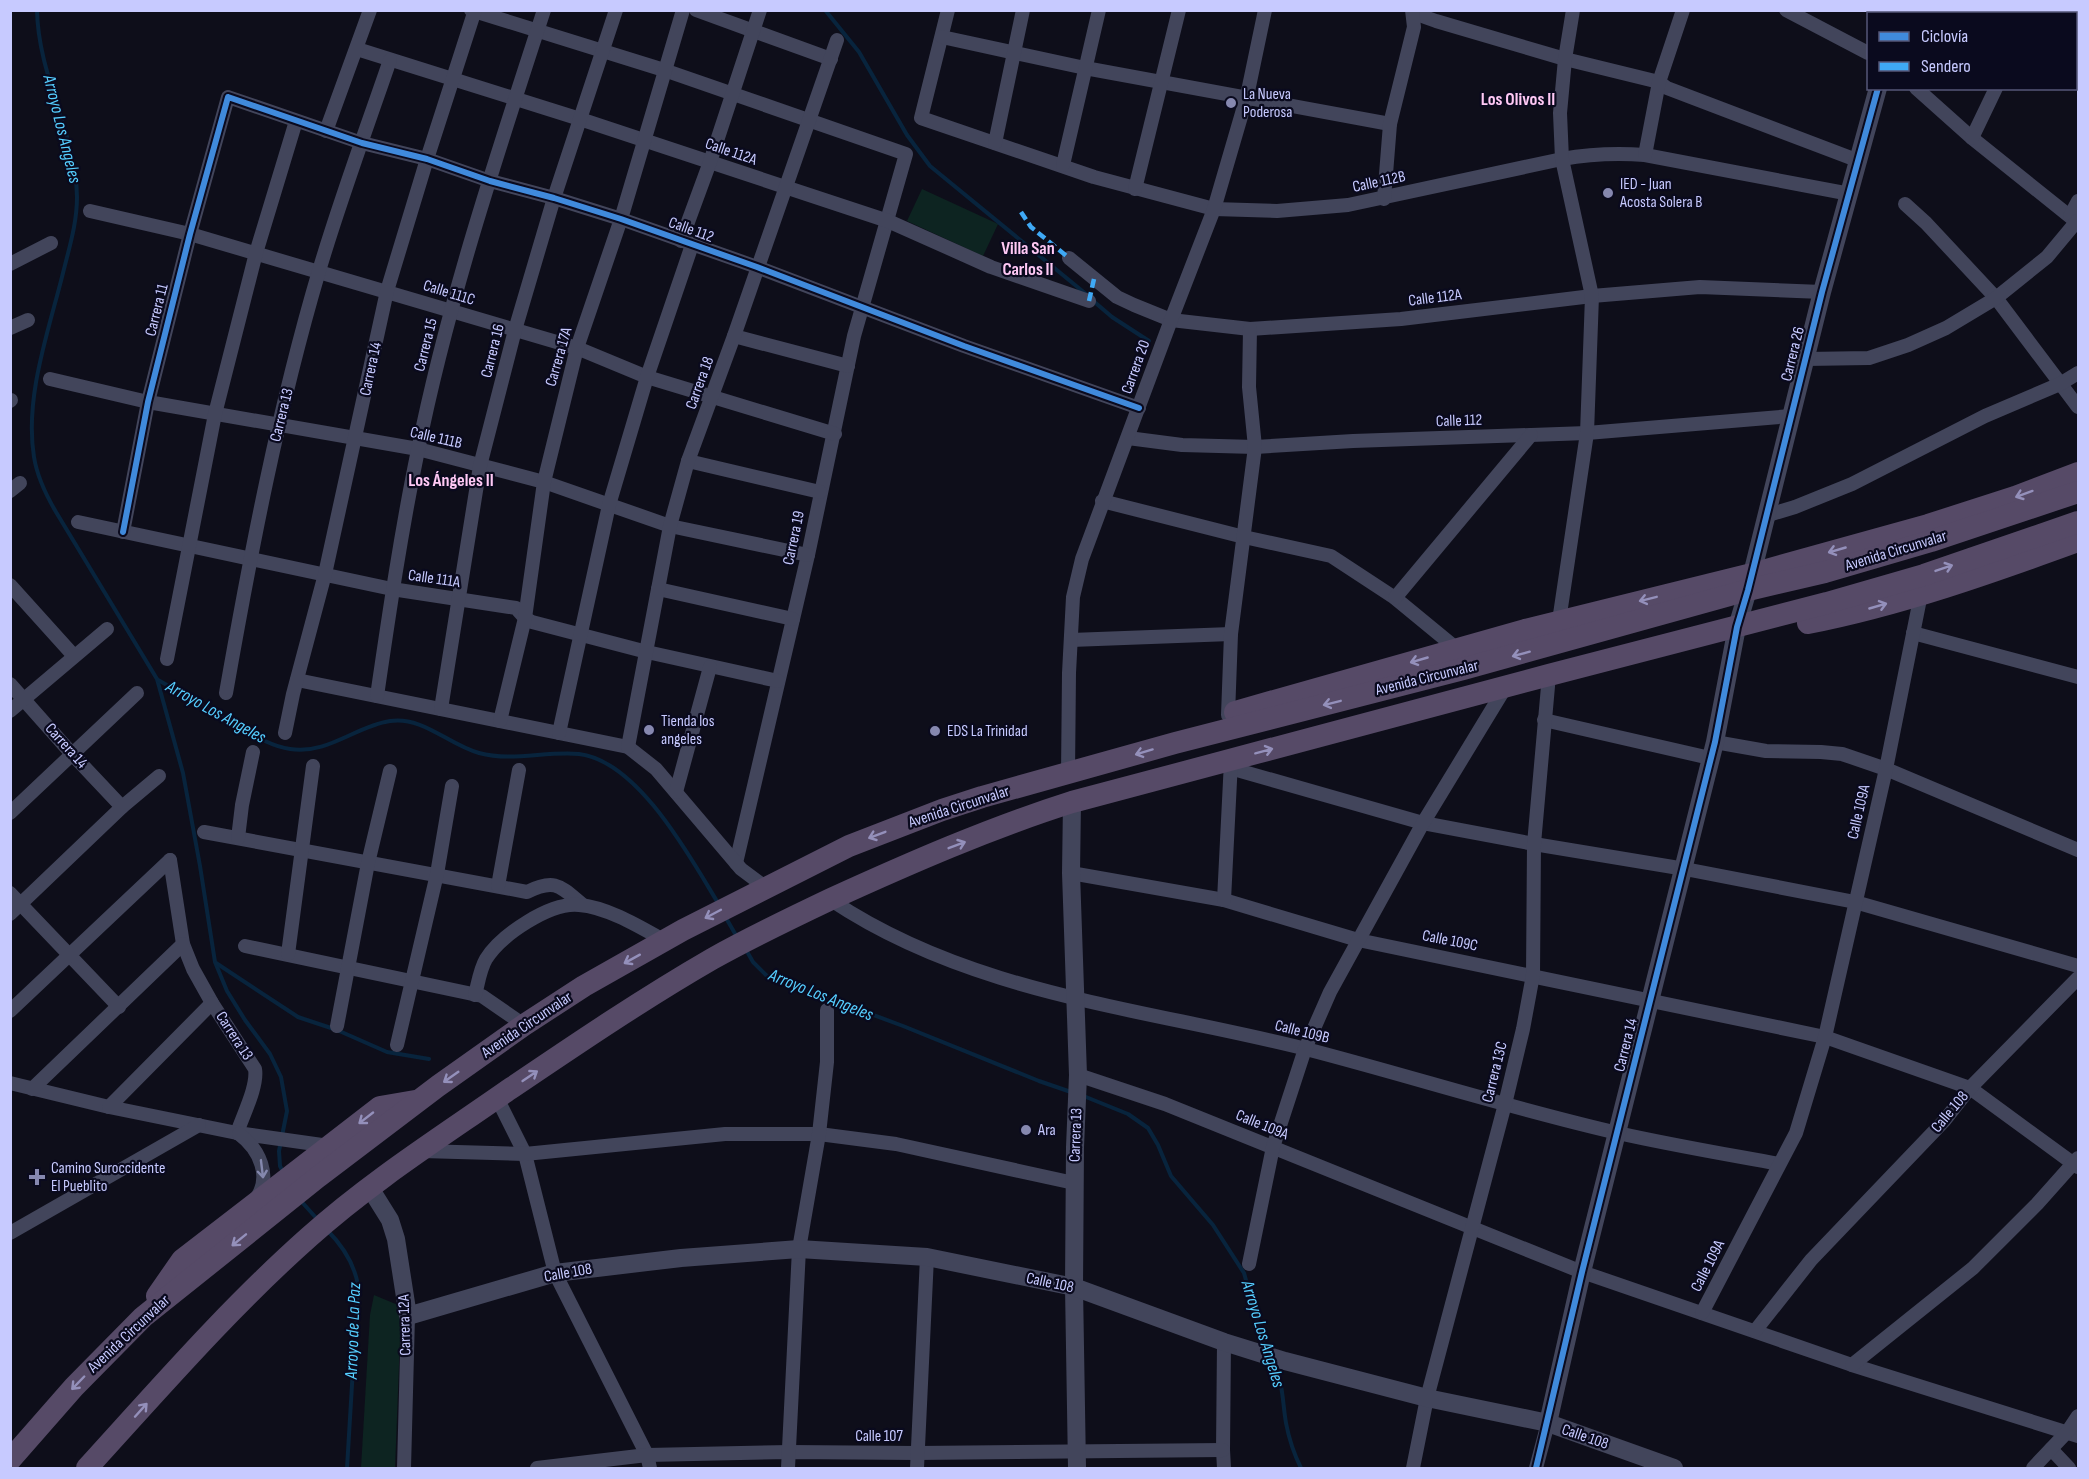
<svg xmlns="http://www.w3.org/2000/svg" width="2089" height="1479" font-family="'Sofia Sans Condensed',sans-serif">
<rect width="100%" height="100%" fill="#0e0e1a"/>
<g fill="#0d2421">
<path d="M 922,189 L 998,224 L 983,256 L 907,221 Z"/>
<path d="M 374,1295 L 398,1305 L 401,1313 L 395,1468 L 361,1468 L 370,1315 Z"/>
</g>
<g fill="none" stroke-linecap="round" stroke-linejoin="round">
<g stroke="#08243d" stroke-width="4">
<path d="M 37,10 C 38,76 76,133 77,197 C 77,222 70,245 64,269 C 50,327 24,396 34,457 C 37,476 46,495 56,512 L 157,679 L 183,773 L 200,866 L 215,962 L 227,991 L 245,1020 L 270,1054 L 281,1077 L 287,1111 L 279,1151 L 280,1166 L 283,1172"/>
<path d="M 825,10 L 859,52 L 907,135 L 930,166 L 1086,294"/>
<path d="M 1091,299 L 1112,317 L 1149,341"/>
<path d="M 158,680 C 183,694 208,708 233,723 C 251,733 269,746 290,749 C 327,755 356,726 390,721 C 423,716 449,745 479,753 C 512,762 545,751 579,754 C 638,761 690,857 718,903"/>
<path d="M 726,918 L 737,937"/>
<path d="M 745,948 L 753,962 L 766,975 L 903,1026 L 1039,1081 L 1071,1092"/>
<path d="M 216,963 L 298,1017 L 337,1030 L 387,1052 L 429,1059"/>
<path d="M 1081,1095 L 1128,1114 L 1148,1128 L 1158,1145 L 1171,1176 L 1213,1225 L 1244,1273 L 1265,1349"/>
<path d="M 301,1201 L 318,1220"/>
<path d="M 327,1230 C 343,1246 354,1263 358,1285 L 347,1468"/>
<path d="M 1273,1363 C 1284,1385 1282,1400 1286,1423 C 1289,1439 1294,1454 1301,1468"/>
</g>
<g stroke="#42455b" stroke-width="14">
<path d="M 471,10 L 664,70 L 906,154 L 854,336 L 808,555 L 736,863"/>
<path d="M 696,10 L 831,59"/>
<path d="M 948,10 L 921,118 L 1094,177 L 1214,209 L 1277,211 L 1348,205 L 1562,159 C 1590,154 1617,153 1645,155 L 1850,194"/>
<path d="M 1417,10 L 1422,16 L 1436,21 L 1565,59 L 1659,82 L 1667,88 L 1859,161"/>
<path d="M 1786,10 L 1868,53"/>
<path d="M 1963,10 L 1968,14"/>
<path d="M 2032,14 L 2033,10"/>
<path d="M 942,37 L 1085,68 L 1390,124"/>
<path d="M 357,49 L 580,119 L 888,221 L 991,267 L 1089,301"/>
<path d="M 2076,80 L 2078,82"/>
<path d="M 1916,88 L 1972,138 L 2078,223"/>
<path d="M 326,131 L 370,10"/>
<path d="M 1972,138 L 1996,88"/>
<path d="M 995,143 L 1023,10"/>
<path d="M 1645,155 L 1659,82 L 1683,10"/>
<path d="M 1063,165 L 1099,10"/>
<path d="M 1135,189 L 1179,10"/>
<path d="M 1384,199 L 1390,124 L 1414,27 L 1412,10"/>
<path d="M 1905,204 L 1926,223 L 1996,298 L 2078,407"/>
<path d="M 90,211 L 190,234 L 577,348 L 647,377 L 835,434"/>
<path d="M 2070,216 L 2078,201"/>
<path d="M 681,241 L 710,162 L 760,10"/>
<path d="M 1069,258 L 1117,297 L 1134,305 L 1171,320 L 1250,329 L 1401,319 L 1592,296 L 1700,287 L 1822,292"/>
<path d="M 10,264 L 51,243"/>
<path d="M 10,328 L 28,320"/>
<path d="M 734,336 L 848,366"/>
<path d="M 1806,359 L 1869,358 L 1908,345 L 1946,328 L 1996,298 L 2047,257 L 2077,221"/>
<path d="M 50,379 L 148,402 L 418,449 L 544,482 L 670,526 L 808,555"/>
<path d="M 10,401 L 11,400"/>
<path d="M 1128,438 L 1182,445 L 1255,447 L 1353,441 L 1587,433 L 1791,416"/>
<path d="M 688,461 L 820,492"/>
<path d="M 10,491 L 20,483"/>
<path d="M 1102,501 L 1244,537 L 1331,556 L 1395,598 L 1457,649"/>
<path d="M 1765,516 L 1795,507 L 1852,484 L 1985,416 L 2060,384 L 2078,373"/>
<path d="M 78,522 L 392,589 L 516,608 L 525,618 L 532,622 L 647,652 L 778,681"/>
<path d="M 123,532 L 148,402 L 190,234 L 228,97 L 362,143 L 427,159 L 490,181 L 554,198 L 621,219 L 757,267 L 964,346 L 1139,408"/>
<path d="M 10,585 L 74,656"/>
<path d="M 658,589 L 793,619"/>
<path d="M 1395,598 L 1531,435"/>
<path d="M 1559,621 L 1587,433 L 1592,296 L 1562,159 L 1560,113 L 1565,59 L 1573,10"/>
<path d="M 1913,633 L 2078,677"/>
<path d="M 1071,640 L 1231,634"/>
<path d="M 167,659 L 215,414 L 256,253 L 296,121"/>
<path d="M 297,680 L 628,747 L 656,769 L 741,869 L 765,887"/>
<path d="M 10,684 L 72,754 L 122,807"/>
<path d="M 226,693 C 251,551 278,410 319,271 C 340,200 366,130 390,60"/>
<path d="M 377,696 C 389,614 401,532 418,450 C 448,301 497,155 544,10"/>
<path d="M 441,709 L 480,466 L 515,330 L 554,198 L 616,10"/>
<path d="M 10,711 L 107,629"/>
<path d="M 1228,715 L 1231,634 L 1255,447 L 1249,387 L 1250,329"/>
<path d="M 1544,720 L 1710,758"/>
<path d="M 500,721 L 525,618 L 544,482 L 577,348 L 621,219 L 683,10"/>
<path d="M 285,733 L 293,694 L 325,574 L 387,291 L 427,159 L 475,10"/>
<path d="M 559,733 L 609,505 L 647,377 L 692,245"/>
<path d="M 1715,742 L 1766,751 L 1821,752 L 1842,754 L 1886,769 L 2078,850"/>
<path d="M 628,747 L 670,526 L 688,461 L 734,336 L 837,40"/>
<path d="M 1230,768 L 1423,823 L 1534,844 L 1685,869 L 1855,902 L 2078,966"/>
<path d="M 1068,774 L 1069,673 L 1073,597 L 1082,559 L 1171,320 L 1214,209 L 1247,96 L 1265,10"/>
<path d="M 676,792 L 710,667"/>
<path d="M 10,813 L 137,693"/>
<path d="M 204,832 L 527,892 C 555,878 560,886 583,905"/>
<path d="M 238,838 L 242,805 L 253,752"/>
<path d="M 170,860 L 183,944 L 193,969 L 212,1003 L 255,1069 C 258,1086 243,1115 237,1133"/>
<path d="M 1071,873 L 1224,900 L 1358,940 L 1825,1037 L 1970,1088 L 2078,1167"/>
<path d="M 498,886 L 519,770"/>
<path d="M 10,893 L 119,1007"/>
<path d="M 831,900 C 973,995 1144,1008 1306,1049 C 1410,1076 1513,1109 1618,1133 C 1671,1145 1725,1154 1779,1164"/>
<path d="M 1224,900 L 1231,761"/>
<path d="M 10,914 L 122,807 L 159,776"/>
<path d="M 245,946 L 482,996 L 524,1025"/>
<path d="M 288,954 L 313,766"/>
<path d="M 475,995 C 478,984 480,969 486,959 C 501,935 550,902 579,905 C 607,907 640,927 665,941"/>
<path d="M 10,1011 L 170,860"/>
<path d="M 337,1026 L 368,863 L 390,771"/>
<path d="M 397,1045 L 437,874 L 452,786"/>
<path d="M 1078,1075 L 1165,1104 L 1582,1272 L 1852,1365 L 2078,1436"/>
<path d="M 10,1083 L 109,1107 L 237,1133 L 329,1146"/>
<path d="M 32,1089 L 183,944"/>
<path d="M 497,1098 L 525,1154 L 555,1273 L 647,1455 L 650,1468"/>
<path d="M 109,1107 L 212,1003"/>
<path d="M 239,1134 C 259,1149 273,1177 255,1200"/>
<path d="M 422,1151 L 525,1154 L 725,1134 L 819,1134 L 896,1144 L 1074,1183"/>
<path d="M 10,1233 L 199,1125"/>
<path d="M 1249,1264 L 1273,1147 L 1305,1049 L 1330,992 L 1423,823 L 1505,688"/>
<path d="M 1702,1313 L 1796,1133 L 1825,1037 L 1886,769 L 1921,594"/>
<path d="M 1755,1331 L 1811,1260 L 1944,1121 L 1970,1088 L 2078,978"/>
<path d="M 1224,1342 L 1223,1450 L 1224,1468"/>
<path d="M 1852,1365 L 1973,1268 L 2037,1204 L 2078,1158"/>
<path d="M 2051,1449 L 2069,1468"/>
<path d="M 404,1468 L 408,1316"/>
<path d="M 537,1468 L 647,1455 L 789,1452 L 917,1453 L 1223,1450"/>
<path d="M 788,1468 L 799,1249 L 819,1134 L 827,1062 L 827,1010"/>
<path d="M 917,1468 L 927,1257"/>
<path d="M 1413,1468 L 1427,1398 L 1505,1104 L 1523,1029 L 1533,975 L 1534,844 L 1549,675"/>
<path d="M 1536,1468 L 1548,1423"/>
<path d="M 2033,1468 L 2068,1431 L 2078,1416"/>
</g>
<g stroke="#42455b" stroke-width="18">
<path d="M 1900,14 L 1901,10"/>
<path d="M 1072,802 L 1071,873 L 1078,1075 L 1075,1147 L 1074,1287 L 1077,1468"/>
<path d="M 370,1188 L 390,1220 L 396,1239 L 408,1316 L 555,1273 L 681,1258 L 799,1249 L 927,1257 L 1074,1287 L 1224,1342 L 1285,1361 L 1427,1398 L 1548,1423 L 1674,1468"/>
<path d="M 1548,1423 L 1582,1272 L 1715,742 L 1737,627 L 1748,590 L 1822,292 L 1878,88"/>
</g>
<g stroke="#564a67" stroke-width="22">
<path d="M 1808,623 C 1900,605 1990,573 2078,541"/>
<path d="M 1235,712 L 1525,630 L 1752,574 L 1928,525 L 2015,497 L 2078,473"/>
<path d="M 157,1296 L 182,1260 L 380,1107 L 415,1101"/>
<path d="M 10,1460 L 74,1387 L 143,1317 L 318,1177 L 438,1086 L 524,1025 L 584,986 L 683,930 L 849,846 L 942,810 L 982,797 L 1175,743 L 1463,669 L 1748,590 L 1825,572 L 1931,541 L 2078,492"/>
<path d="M 87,1468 C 159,1389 229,1308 309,1237 C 369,1183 438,1139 504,1093 C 572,1047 641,1000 712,959 C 751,937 791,918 831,899 C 910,863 990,828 1072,802 L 1549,675 L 1827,603 L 1924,575 L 2078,522"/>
</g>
<g stroke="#3fa9f5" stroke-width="4.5" stroke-dasharray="9 4.5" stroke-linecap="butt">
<path d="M 1021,212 L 1031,227 L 1069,258"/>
<path d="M 1089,301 L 1094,279"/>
</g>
<g stroke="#0a0a1e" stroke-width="10">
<g id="cycleway">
<path d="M 123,532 L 148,402 L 190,234 L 228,97 L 362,143 L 427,159 L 490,181 L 554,198 L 621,219 L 757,267 L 964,346 L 1139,408"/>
<path d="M 1536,1468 L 1582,1272 L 1715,742 L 1737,627 L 1748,590 L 1822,292 L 1878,88"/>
</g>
</g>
<use href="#cycleway" stroke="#408adc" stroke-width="6"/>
</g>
<defs><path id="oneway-shaft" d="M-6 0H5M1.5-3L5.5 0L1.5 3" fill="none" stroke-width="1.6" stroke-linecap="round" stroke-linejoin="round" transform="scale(1.5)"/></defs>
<g stroke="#9490bb">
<use href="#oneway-shaft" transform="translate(2024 494) rotate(160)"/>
<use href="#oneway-shaft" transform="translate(1837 550) rotate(164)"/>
<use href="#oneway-shaft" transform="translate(1944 568) rotate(-19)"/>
<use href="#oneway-shaft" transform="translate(1648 599) rotate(166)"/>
<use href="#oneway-shaft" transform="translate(1878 606) rotate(-16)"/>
<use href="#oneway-shaft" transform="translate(1521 654) rotate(165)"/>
<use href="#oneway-shaft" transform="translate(1419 660) rotate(164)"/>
<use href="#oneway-shaft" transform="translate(1332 703) rotate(166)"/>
<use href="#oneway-shaft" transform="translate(1264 751) rotate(-15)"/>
<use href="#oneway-shaft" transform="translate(1144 752) rotate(163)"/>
<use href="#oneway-shaft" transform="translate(877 835) rotate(159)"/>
<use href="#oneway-shaft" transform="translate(957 845) rotate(-21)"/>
<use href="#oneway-shaft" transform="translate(713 914) rotate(152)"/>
<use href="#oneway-shaft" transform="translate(632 959) rotate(151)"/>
<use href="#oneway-shaft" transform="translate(530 1076) rotate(-34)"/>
<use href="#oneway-shaft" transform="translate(451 1077) rotate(145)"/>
<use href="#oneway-shaft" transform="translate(366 1118) rotate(142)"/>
<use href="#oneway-shaft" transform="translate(239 1240) rotate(141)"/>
<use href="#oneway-shaft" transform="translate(78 1383) rotate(134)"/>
<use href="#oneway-shaft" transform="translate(141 1410) rotate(-48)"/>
</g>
<use stroke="#8488ad" href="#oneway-shaft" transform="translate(262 1169) rotate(83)"/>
<g fill="#8688af" stroke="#0a0a1e" stroke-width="2">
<circle cx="1231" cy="103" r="6"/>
<circle cx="1608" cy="193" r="6"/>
<circle cx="649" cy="730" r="6"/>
<circle cx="935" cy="731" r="6"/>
<circle cx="1026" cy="1130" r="6"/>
<path d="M34 1168h6v6h6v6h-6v6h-6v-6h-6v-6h6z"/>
</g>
<g text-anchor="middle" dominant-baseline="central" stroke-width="4.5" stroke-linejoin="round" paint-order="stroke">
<g font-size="16" fill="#c7caff" stroke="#0a0a1e" text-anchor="start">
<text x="1243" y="94">La Nueva<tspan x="1243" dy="18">Poderosa</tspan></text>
<text x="1620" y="184">IED - Juan<tspan x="1620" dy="18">Acosta Solera B</tspan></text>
<text x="661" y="721">Tienda los<tspan x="661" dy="18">angeles</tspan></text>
<text x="947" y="731">EDS La Trinidad</text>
<text x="1038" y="1130">Ara</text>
<text x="51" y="1168">Camino Suroccidente<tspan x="51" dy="18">El Pueblito</tspan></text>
</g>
<g font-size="16" fill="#c7caff" stroke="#0a0a1e">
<text transform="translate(731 152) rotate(19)">Calle 112A</text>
<text transform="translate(1379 182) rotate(-12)">Calle 112B</text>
<text transform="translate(691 230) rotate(20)">Calle 112</text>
<text transform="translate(449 293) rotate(17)">Calle 111C</text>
<text transform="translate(1435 298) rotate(-7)">Calle 112A</text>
<text transform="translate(157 310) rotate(-76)">Carrera 11</text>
<text transform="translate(426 345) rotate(-76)">Carrera 15</text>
<text transform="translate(493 351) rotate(-76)">Carrera 16</text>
<text transform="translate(1793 354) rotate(-76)">Carrera 26</text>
<text transform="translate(559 357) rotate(-74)">Carrera 17A</text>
<text transform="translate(1136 367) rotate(-70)">Carrera 20</text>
<text transform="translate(371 369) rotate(-78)">Carrera 14</text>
<text transform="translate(700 383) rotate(-70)">Carrera 18</text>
<text transform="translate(282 415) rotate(-76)">Carrera 13</text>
<text transform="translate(1459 421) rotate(-2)">Calle 112</text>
<text transform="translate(436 438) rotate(13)">Calle 111B</text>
<text transform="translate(794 538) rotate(-78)">Carrera 19</text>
<text transform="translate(1896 551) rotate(-17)">Avenida Circunvalar</text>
<text transform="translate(434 579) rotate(8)">Calle 111A</text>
<text transform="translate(1427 678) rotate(-14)">Avenida Circunvalar</text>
<text transform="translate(66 746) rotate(48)">Carrera 14</text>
<text transform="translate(959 807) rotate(-18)">Avenida Circunvalar</text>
<text transform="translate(1859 812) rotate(-77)">Calle 109A</text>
<text transform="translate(1450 941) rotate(11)">Calle 109C</text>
<text transform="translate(527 1025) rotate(-34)">Avenida Circunvalar</text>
<text transform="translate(1302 1032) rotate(14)">Calle 109B</text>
<text transform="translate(234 1036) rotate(57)">Carrera 13</text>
<text transform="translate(1626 1045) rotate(-76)">Carrera 14</text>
<text transform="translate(1495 1072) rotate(-76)">Carrera 13C</text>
<text transform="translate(1950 1112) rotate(-50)">Calle 108</text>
<text transform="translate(1262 1125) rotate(22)">Calle 109A</text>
<text transform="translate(1076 1135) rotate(-88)">Carrera 13</text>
<text transform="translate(1708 1266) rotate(-63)">Calle 109A</text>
<text transform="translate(568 1273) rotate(-10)">Calle 108</text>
<text transform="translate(1050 1283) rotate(12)">Calle 108</text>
<text transform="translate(405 1325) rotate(-92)">Carrera 12A</text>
<text transform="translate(129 1334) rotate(-43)">Avenida Circunvalar</text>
<text x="879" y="1436">Calle 107</text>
<text transform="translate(1585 1437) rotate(19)">Calle 108</text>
</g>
<g font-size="18" font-weight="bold" fill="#ffc9f5" stroke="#0a0a1e">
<text x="1518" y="99">Los Olivos II</text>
<text x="1028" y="248">Villa San<tspan x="1028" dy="21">Carlos II</tspan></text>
<text x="451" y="480">Los Ángeles II</text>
</g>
<g font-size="18" font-style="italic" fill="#55ceff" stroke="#0a0a1e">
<text transform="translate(62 129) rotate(76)">Arroyo Los Angeles</text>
<text transform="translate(216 712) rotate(29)">Arroyo Los Angeles</text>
<text transform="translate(821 995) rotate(22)">Arroyo Los Angeles</text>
<text transform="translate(353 1331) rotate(-88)">Arroyo de La Paz</text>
<text transform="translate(1263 1334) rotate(73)">Arroyo Los Angeles</text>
</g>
</g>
<rect width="2089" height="1479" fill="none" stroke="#c7caff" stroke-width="24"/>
<rect x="1867" y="12" width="210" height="78" fill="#0a0a1e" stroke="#565778" stroke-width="1.5"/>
<rect x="1879" y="32" width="30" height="9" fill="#408adc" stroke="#565778" stroke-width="1.5"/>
<text x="1921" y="42" font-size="18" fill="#c7caff">Ciclovía</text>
<rect x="1879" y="62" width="30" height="9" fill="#3fa9f5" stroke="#565778" stroke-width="1.5"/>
<text x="1921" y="72" font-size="18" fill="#c7caff">Sendero</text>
</svg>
